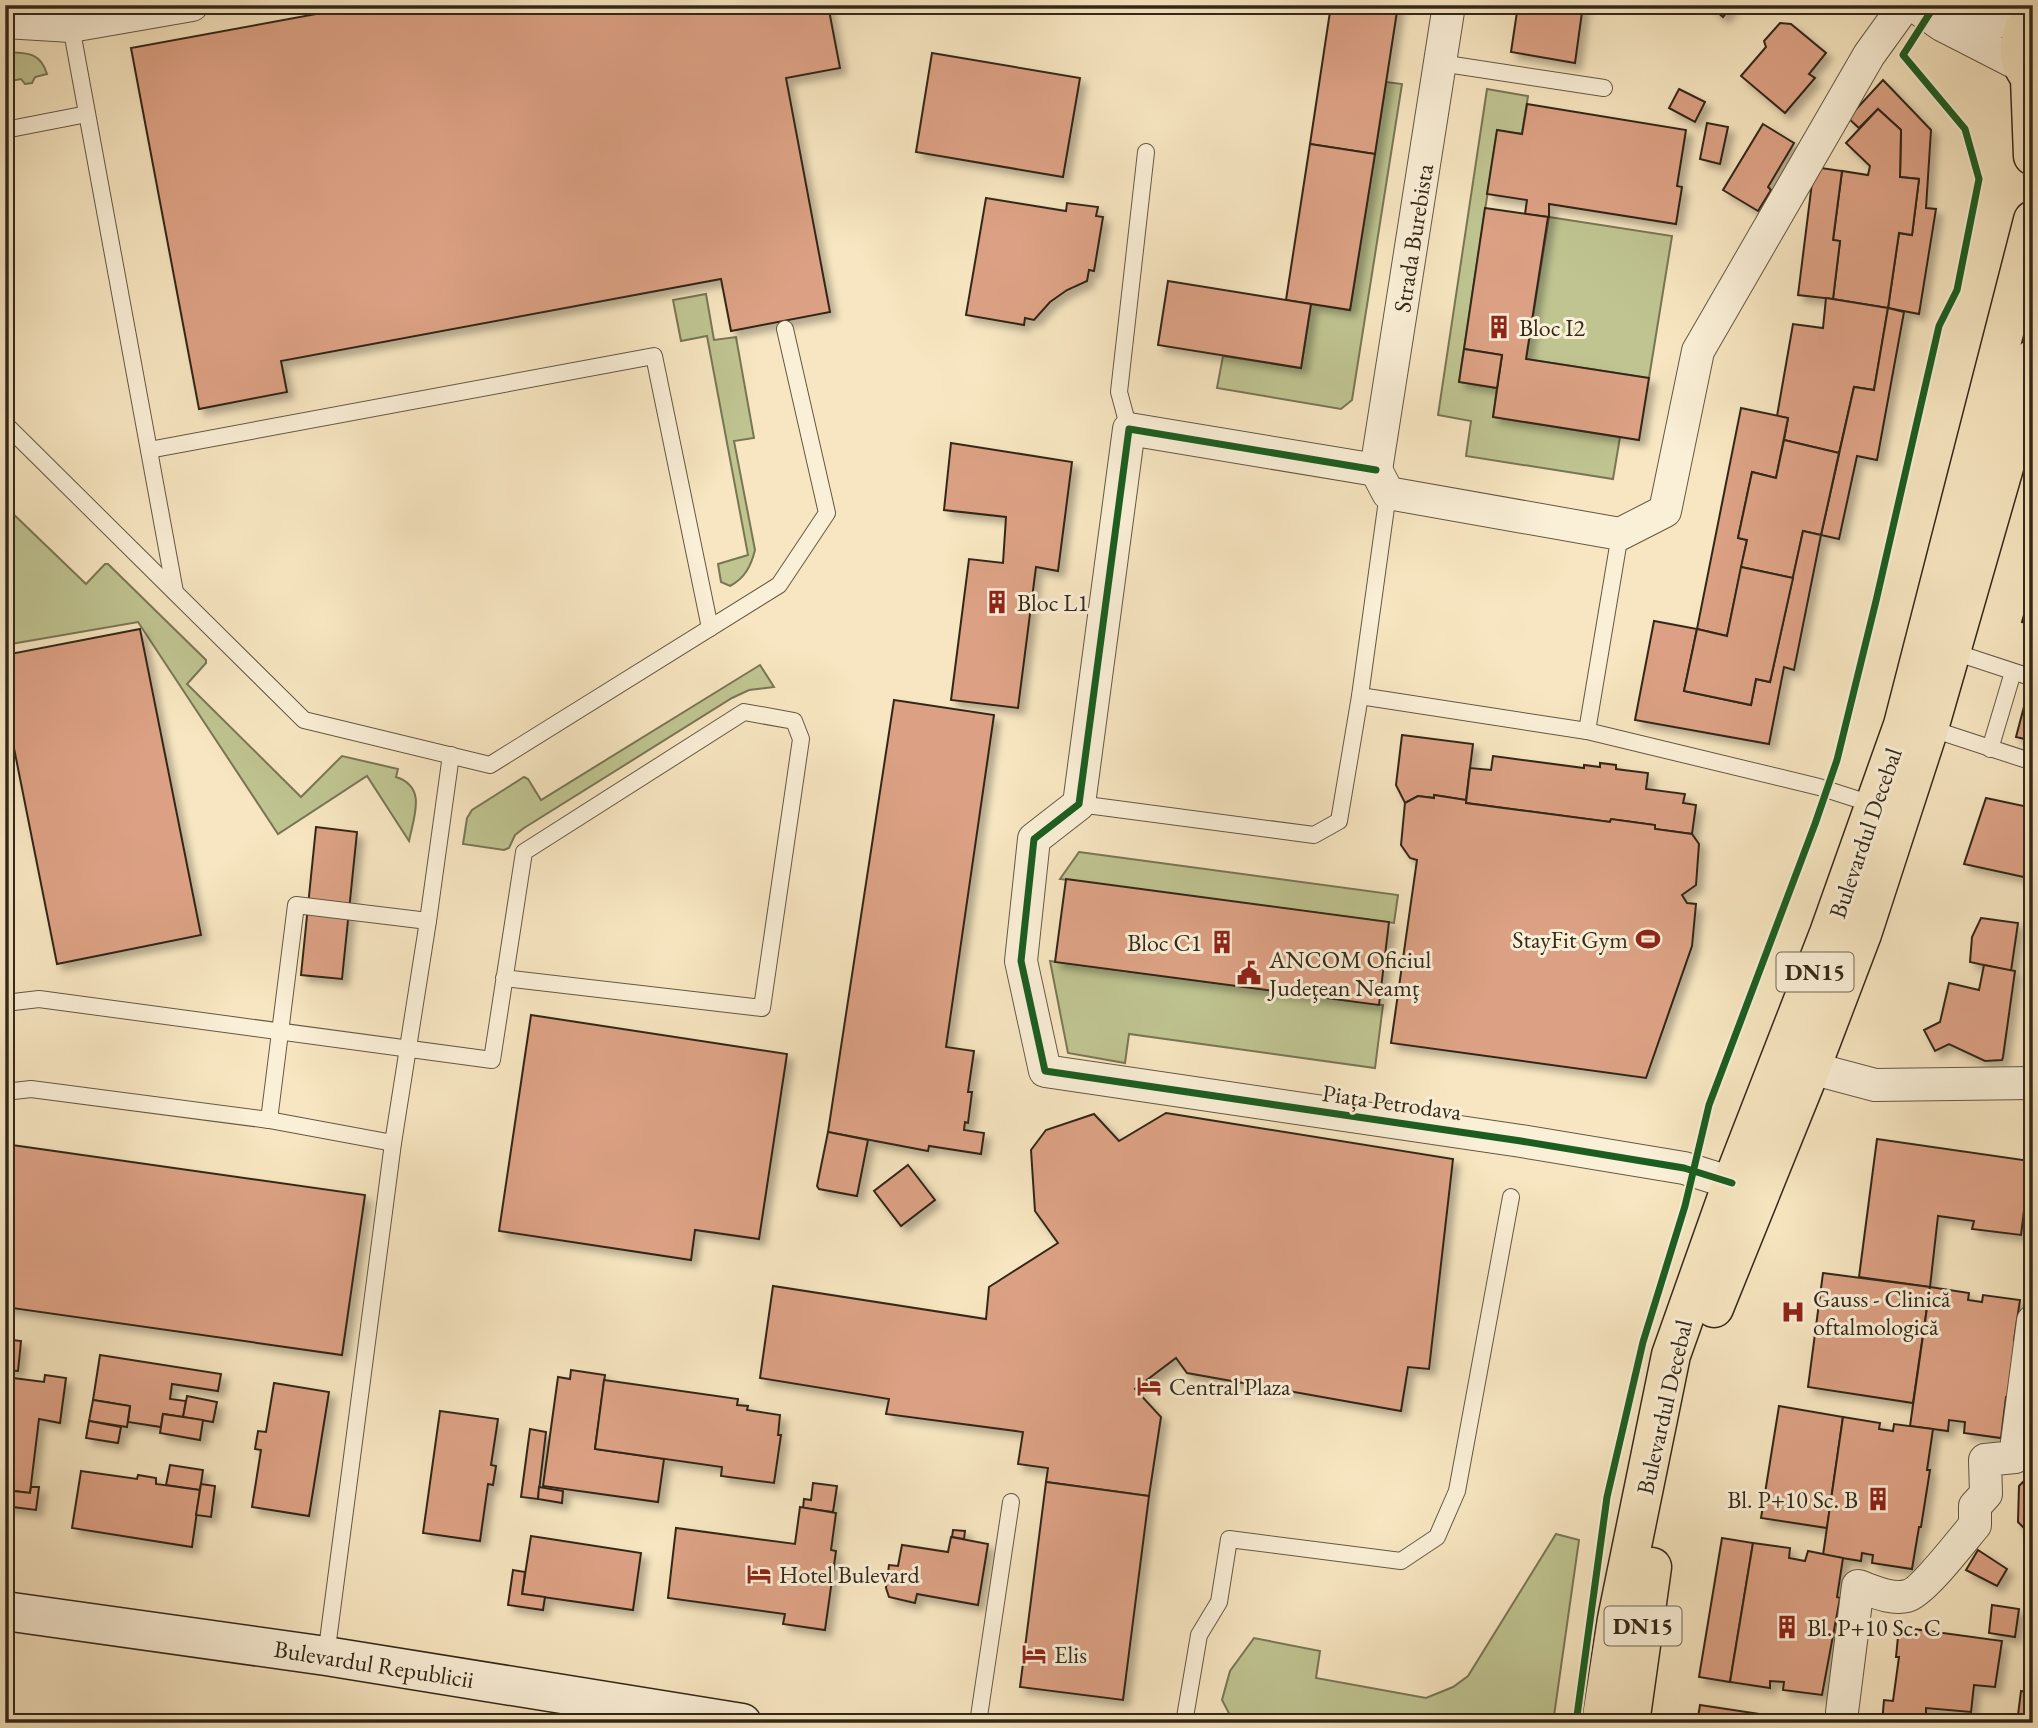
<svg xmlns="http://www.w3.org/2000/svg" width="2038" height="1728" font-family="'EB Garamond',serif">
<defs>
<filter id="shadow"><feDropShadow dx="6" dy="6" stdDeviation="3.5" flood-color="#0004"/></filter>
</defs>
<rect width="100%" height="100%" fill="#f7e6c1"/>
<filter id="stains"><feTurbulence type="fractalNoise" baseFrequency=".00286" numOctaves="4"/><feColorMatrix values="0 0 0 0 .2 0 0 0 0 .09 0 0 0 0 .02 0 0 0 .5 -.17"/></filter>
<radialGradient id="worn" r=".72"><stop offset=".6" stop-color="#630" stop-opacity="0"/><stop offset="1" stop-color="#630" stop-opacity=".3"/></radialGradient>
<g fill="#bfc491" stroke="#797655" stroke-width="2">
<path d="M 5,52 C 26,53 40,51 47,74 L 35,77 L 32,83 L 25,84 L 21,79 L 5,82 Z"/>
<path d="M 1386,82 L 1402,84 L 1352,400 L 1341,409 L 1217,388 L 1223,356 L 1301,368 L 1311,304 L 1350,310 Z"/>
<path d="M 1487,89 L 1528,96 L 1522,134 L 1497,131 L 1459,382 L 1497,388 L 1493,417 L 1620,437 L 1613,479 L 1466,456 L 1471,421 L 1438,415 Z"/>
<path d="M 1549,217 L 1672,236 L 1649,378 L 1526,359 Z"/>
<path d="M 706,294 L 714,340 L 736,337 L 754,438 L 734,441 L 755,550 C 751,566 745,578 730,586 L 721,582 L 718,564 L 748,555 L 707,336 L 681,341 L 673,300 Z"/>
<path d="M 5,506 L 86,584 L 105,564 L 108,564 L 206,660 L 206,663 L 187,684 L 301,797 L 342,756 L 398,769 L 396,777 C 427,787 414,816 409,841 L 367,776 L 278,834 L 138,622 L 5,645 Z"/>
<path d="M 760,665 L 774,687 L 749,690 L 732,698 L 524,828 L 515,835 L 509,848 L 504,850 L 463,844 L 467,818 L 472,810 L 524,777 L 528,779 L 541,800 Z"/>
<path d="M 1079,852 L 1398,895 L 1394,923 L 1060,879 Z"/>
<path d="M 1050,961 L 1383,1005 L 1375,1068 L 1129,1034 L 1125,1063 L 1068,1053 Z"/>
<path d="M 1556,1534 L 1579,1540 L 1553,1723 L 1235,1723 L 1233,1721 L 1222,1700 L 1230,1671 L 1254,1638 L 1320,1651 L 1316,1678 L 1426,1698 L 1453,1687 L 1468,1676 Z"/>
</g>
<g fill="#dca184" stroke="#332819" stroke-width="2" filter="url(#shadow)">
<path d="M 365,5 L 828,5 L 840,68 L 786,78 L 830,312 L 731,331 L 721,279 L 281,361 L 287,392 L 199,409 L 131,48 Z"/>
<path d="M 1331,5 L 1398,5 L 1375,154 L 1310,144 Z"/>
<path d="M 1518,5 L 1583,5 L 1575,63 L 1511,52 Z"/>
<path d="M 1709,5 L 1732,5 L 1723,17 Z"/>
<path d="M 1780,23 L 1791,24 L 1826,53 L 1809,74 L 1815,78 L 1785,113 L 1741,76 L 1766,47 L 1764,41 Z"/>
<path d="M 932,53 L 1080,78 L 1063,177 L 916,152 Z"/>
<path d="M 1883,80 L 1931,130 L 1926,208 L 1936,209 L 1919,314 L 1888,308 L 1899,233 L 1912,235 L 1919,179 L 1900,177 L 1901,130 L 1878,109 L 1859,128 L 1848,118 Z"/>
<path d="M 1679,89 L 1705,102 L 1695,122 L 1669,108 Z"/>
<path d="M 1527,104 L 1686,130 L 1677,186 L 1682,187 L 1676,224 L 1549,204 L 1549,217 L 1525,214 L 1527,200 L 1487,194 L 1497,130 L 1522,134 Z"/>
<path d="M 1878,109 L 1901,130 L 1900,177 L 1919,179 L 1912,235 L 1899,233 L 1888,308 L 1833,299 L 1840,241 L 1833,240 L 1842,171 L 1868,175 L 1870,166 L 1846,143 Z"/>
<path d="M 1707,123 L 1728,127 L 1720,164 L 1700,159 Z"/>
<path d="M 1763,124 L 1794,143 L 1768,187 L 1771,190 L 1758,211 L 1723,190 Z"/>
<path d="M 1310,144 L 1375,154 L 1350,310 L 1286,300 Z"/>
<path d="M 1814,167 L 1842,171 L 1833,240 L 1840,241 L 1833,299 L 1798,295 Z"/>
<path d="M 986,198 L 1066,211 L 1067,203 L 1098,207 L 1096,216 L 1103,217 L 1094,271 L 1089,270 L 1087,281 L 1067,290 L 1050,302 L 1034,320 L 1025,318 L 1024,325 L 966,315 Z"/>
<path d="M 1485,208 L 1548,217 L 1526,359 L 1649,378 L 1639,440 L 1493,417 L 1502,355 L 1464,349 Z"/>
<path d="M 1168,281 L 1311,304 L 1301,368 L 1158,345 Z"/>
<path d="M 1826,298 L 1888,308 L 1874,390 L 1854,387 L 1839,453 L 1784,440 L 1788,418 L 1777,416 L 1793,324 L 1823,328 Z"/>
<path d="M 1888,308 L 1904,312 L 1877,460 L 1857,456 L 1839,539 L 1821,535 L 1854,387 L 1874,390 Z"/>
<path d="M 1464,349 L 1502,355 L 1497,388 L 1459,382 Z"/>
<path d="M 1741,408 L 1788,418 L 1776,478 L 1752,472 L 1738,538 L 1747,540 L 1727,636 L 1697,629 Z"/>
<path d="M 1784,440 L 1839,453 L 1821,535 L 1803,531 L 1793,578 L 1741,567 L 1747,540 L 1738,538 L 1752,472 L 1776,478 Z"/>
<path d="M 951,443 L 1072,462 L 1058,571 L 1036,567 L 1018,708 L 951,700 L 969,559 L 1003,563 L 1006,517 L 944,510 Z"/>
<path d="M 1803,531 L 1821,535 L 1794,670 L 1784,667 L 1769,744 L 1635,720 L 1654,621 L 1697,629 L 1684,691 L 1751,705 L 1756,679 L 1770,682 Z"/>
<path d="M 1741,567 L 1793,578 L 1770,682 L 1756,679 L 1751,705 L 1684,691 L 1697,629 L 1727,636 Z"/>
<path d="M 2033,583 L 2033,625 L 2022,622 Z"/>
<path d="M 140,629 L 201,935 L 57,964 L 5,703 L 5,655 Z"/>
<path d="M 2031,680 L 2033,680 L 2033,741 L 2016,737 Z"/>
<path d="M 894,700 L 994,715 L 946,1047 L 974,1051 L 968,1092 L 972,1092 L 968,1123 L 965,1122 L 964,1130 L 984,1133 L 981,1154 L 929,1146 L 928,1151 L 828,1132 Z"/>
<path d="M 1402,735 L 1473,744 L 1466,800 L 1434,795 L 1434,798 L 1418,796 L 1405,803 L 1396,785 Z"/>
<path d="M 1493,756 L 1584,768 L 1584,765 L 1600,767 L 1600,763 L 1616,765 L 1616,769 L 1648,773 L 1646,789 L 1685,794 L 1683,803 L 1696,805 L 1692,834 L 1655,829 L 1655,825 L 1611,819 L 1610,822 L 1466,803 L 1470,768 L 1491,770 Z"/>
<path d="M 1434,795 L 1466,800 L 1466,803 L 1610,822 L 1611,819 L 1655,825 L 1655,829 L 1692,834 L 1699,844 L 1696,885 L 1682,895 L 1687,903 L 1696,904 L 1692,946 L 1646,1078 L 1391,1043 L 1417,860 L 1410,858 L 1401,845 L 1405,803 L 1418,796 L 1434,798 Z"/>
<path d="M 1986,798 L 2033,808 L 2033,879 L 1964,864 Z"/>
<path d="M 316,827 L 357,832 L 342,979 L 301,975 Z"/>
<path d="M 1066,879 L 1389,922 L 1379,1005 L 1055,962 Z"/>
<path d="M 1981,918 L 2018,923 L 2011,971 L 1970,962 L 1972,937 Z"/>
<path d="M 1984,965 L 2015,971 L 2003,1057 L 2002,1060 L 1985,1061 L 1949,1044 L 1935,1051 L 1924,1030 L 1940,1022 L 1949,983 L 1979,990 Z"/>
<path d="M 531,1015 L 787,1054 L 759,1239 L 695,1230 L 691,1260 L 499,1231 Z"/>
<path d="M 1166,1113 L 1453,1159 L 1429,1369 L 1408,1367 L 1401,1411 L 1187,1373 L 1176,1358 L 1135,1389 L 1161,1417 L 1149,1496 L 1046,1482 L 1048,1468 L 1018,1464 L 1023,1432 L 886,1414 L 889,1399 L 760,1378 L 773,1286 L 986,1319 L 989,1287 L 1058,1243 L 1035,1211 L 1031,1150 L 1046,1130 L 1094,1114 L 1119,1141 Z"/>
<path d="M 828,1132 L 868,1140 L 857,1196 L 819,1189 L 817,1186 Z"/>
<path d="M 1877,1139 L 2030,1161 L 2021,1235 L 1972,1229 L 1974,1221 L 1938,1216 L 1930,1287 L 1859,1277 Z"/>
<path d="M 5,1144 L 365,1195 L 342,1355 L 5,1307 Z"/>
<path d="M 908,1165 L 935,1200 L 901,1226 L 874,1191 Z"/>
<path d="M 1823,1273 L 1930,1287 L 1913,1403 L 1808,1387 Z"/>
<path d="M 1930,1287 L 1969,1293 L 1968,1300 L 1982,1302 L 1983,1295 L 2020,1300 L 2014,1340 L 2017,1340 L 2010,1397 L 2006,1397 L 2001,1438 L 1964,1433 L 1965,1422 L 1949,1420 L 1948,1431 L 1910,1426 Z"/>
<path d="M 5,1339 L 21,1341 L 18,1371 L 5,1370 Z"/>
<path d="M 100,1355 L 221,1374 L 218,1391 L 172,1384 L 170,1399 L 186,1401 L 183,1417 L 163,1414 L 161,1427 L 128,1422 L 130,1406 L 93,1400 Z"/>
<path d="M 571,1370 L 605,1375 L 595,1449 L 664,1459 L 658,1502 L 543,1486 L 558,1377 L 570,1379 Z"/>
<path d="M 45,1375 L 66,1378 L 60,1423 L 39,1419 L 30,1493 L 5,1490 L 5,1377 L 44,1382 Z"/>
<path d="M 604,1380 L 738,1399 L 737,1405 L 748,1406 L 747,1410 L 780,1415 L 778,1435 L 781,1435 L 774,1483 L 721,1476 L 722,1467 L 595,1449 Z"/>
<path d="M 274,1383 L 329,1392 L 309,1516 L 252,1507 L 261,1450 L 255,1449 L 258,1431 L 266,1432 Z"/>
<path d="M 187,1396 L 217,1402 L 213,1422 L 183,1417 Z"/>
<path d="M 93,1400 L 130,1406 L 127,1427 L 89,1421 Z"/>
<path d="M 1779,1406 L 1843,1417 L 1827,1528 L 1761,1518 Z"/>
<path d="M 440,1411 L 498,1419 L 491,1465 L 496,1466 L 493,1485 L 488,1484 L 480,1541 L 423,1533 Z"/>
<path d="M 163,1414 L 203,1420 L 200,1440 L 160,1433 Z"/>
<path d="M 1843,1417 L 1880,1423 L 1879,1429 L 1893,1431 L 1894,1424 L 1933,1429 L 1927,1470 L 1930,1470 L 1921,1527 L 1919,1527 L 1912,1569 L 1872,1563 L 1873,1555 L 1867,1554 L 1862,1553 L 1861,1561 L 1823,1555 Z"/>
<path d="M 89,1421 L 121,1427 L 118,1443 L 86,1438 Z"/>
<path d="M 530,1429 L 546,1432 L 538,1499 L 521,1497 Z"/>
<path d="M 170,1465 L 203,1470 L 200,1490 L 166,1485 Z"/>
<path d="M 81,1471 L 137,1479 L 138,1475 L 156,1478 L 156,1484 L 200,1490 L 192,1547 L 72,1528 Z"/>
<path d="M 2033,1472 L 2033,1537 L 2018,1522 L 2019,1486 Z"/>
<path d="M 1046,1482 L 1149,1496 L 1123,1700 L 1020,1687 Z"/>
<path d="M 813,1483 L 837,1486 L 833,1512 L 803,1508 L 804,1499 L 811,1500 Z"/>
<path d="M 201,1484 L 215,1486 L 211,1517 L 196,1515 Z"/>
<path d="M 31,1487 L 39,1487 L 36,1510 L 5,1506 L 5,1490 L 30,1493 Z"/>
<path d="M 539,1487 L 563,1491 L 562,1503 L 538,1499 Z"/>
<path d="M 800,1507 L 836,1513 L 831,1550 L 836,1551 L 825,1630 L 783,1624 L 785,1614 L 668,1598 L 676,1528 L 795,1544 Z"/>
<path d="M 953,1530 L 965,1531 L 964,1539 L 952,1537 Z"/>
<path d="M 531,1536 L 641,1553 L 633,1610 L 522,1594 Z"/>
<path d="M 951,1537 L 988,1544 L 978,1605 L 917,1594 L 915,1603 L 889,1597 L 886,1588 L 889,1565 L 898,1566 L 902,1545 L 948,1552 Z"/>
<path d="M 1722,1538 L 1753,1543 L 1730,1682 L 1699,1677 Z"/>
<path d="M 1753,1543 L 1790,1548 L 1789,1558 L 1805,1561 L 1808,1551 L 1843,1558 L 1837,1597 L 1840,1598 L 1822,1695 L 1783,1690 L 1784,1682 L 1770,1681 L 1770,1688 L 1730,1682 Z"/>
<path d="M 1978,1550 L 2007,1569 L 1997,1586 L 1966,1570 Z"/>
<path d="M 513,1570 L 525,1572 L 522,1594 L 545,1597 L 543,1610 L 508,1605 Z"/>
<path d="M 1992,1605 L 2019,1609 L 2015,1637 L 1989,1633 Z"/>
<path d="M 1899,1627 L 2002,1641 L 1995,1687 L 1974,1685 L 1971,1712 L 1926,1708 L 1926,1723 L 1882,1723 L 1884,1700 L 1893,1701 L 1899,1657 L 1896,1657 Z"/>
<path d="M 2021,1691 L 2033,1693 L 2033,1723 L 2017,1723 Z"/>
<path d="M 1700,1705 L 1819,1723 L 1697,1723 Z"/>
<path d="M 5,1713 L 84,1723 L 5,1723 Z"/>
</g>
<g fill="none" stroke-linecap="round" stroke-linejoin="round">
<g stroke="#645843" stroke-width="18">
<g id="lane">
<path d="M 73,5 L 71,26 L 175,592"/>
<path d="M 1440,63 L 1604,88"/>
<path d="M 5,130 L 87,114"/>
<path d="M 5,424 L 304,720 L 490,765 L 779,585 L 827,513 L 785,329"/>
<path d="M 1129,429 L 1119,392 L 1146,152"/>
<path d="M 149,450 L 654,356 L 710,628"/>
<path d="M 2007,457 L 2033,464"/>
<path d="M 1951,651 L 2033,678"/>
<path d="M 1360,696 L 1587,731 L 1819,787 L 1875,805"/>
<path d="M 1929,728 L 2033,762"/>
<path d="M 1587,731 L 1620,534"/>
<path d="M 1990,749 L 2013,672"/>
<path d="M 1079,804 L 1314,835 L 1339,821 L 1360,696 L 1388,493"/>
<path d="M 5,1003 L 39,999 L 492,1060 L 524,852 L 744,712 L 794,721 L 801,739 L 762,1008 L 504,978"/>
<path d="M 5,1092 L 31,1089 L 269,1120 L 393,1143"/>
<path d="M 269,1120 L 296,905 L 428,921"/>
<path d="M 326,1656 L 393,1143 L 428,921 L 451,755"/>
<path d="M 978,1723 L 1011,1502"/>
<path d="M 1184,1723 L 1199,1635 L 1219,1602 L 1229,1539 L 1401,1561 L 1437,1537 L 1457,1491 L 1511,1197"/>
</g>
</g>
<g stroke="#645843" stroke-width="34">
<g id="street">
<path d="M 1913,5 L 1942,25 L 2022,66"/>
<path d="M 5,22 L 71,26 L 192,5"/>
<path d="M 1943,25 L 2030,19"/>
<path d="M 1376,470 L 1129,429 L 1079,804 L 1034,839 L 1021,961 L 1045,1071 L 1521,1141 L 1684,1168 L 1732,1183"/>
<path d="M 1376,470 L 1388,493 L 1620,534 L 1665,511 L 1698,351 L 1869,55 L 1905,5"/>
<path d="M 1376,470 L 1449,5"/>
<path d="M 1811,1068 L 1875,1085 L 2033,1083"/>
<path d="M 1842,1712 L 1858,1586 C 1873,1591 1891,1600 1907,1596 C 1922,1593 1963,1539 1975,1525 L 1975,1506 L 1986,1494 L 1985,1460 L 2015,1457 L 2033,1321"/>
</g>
</g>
<g stroke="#332819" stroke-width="41">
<path id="secondary" d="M 5,1611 L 326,1656 L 742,1723"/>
</g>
<g stroke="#332819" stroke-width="41">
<g id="primary">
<path d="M 2033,17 C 2016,36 2015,62 2033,80"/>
<path d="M 2030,78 L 2033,156"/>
<path d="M 1714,1308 L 1811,1068 L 1862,934 L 1929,728 L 2007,457 L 2033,359"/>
<path d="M 1601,1723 L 1617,1619 L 1671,1355 L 1732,1183 L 1828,936 L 1903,725 L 2033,220"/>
<path d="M 1630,1723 L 1652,1567"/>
</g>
</g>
<use href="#lane" stroke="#faefd7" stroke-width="16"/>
<use href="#street" stroke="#faefd7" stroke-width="32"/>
<use href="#secondary" stroke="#faefd7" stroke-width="38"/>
<use href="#primary" stroke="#f7e6c1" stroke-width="38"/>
<g stroke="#faefd7" stroke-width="11">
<g id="cycleway">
<path d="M 1376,470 L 1129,429 L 1079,804 L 1034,839 L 1021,961 L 1045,1071 L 1521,1141 L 1684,1168 L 1732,1183"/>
<path d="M 1576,1723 L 1607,1497 L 1643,1342 L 1685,1206 L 1709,1105 L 1815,824 L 1837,760 L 1876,601 L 1939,326 L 1957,290 L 1979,179 L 1965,129 L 1903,55 L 1935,5"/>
</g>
</g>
<use href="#cycleway" stroke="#1b5e20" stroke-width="7"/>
</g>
<defs>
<g id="building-bare" transform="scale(1.89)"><path d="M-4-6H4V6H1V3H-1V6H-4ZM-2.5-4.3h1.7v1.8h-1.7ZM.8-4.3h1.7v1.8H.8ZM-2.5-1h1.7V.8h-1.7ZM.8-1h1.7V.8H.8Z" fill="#8f2418" stroke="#faefd7" stroke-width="2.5" paint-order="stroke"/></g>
<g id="stadium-bare" transform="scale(1.89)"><path d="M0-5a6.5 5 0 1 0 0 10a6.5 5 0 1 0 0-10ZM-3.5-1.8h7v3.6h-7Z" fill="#8f2418" stroke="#faefd7" stroke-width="2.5" paint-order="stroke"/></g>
<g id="civic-bare" transform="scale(1.89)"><path d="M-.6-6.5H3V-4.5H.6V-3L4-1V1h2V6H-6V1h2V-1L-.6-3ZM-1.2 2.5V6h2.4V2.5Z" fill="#8f2418" stroke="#faefd7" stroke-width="2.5" paint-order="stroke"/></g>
<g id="hospital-bare" transform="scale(1.89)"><path d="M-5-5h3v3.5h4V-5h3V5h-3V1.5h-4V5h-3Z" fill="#8f2418" stroke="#faefd7" stroke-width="2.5" paint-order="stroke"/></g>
<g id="hotel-bare" transform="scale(1.89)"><path d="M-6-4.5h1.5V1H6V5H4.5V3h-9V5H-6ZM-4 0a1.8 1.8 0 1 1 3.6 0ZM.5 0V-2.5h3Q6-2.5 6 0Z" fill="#8f2418" stroke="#faefd7" stroke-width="2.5" paint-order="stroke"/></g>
</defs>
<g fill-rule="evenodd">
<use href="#building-bare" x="1499" y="327"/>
<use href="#building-bare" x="997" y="602"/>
<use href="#stadium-bare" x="1648" y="939"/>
<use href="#building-bare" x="1222" y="942"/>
<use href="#civic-bare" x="1249" y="973"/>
<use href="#hospital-bare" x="1793" y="1312"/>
<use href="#hotel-bare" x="1149" y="1386"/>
<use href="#building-bare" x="1878" y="1499"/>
<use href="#hotel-bare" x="759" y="1574"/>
<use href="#building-bare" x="1787" y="1627"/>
<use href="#hotel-bare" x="1034" y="1654"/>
</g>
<g text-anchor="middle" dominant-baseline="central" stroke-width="6" stroke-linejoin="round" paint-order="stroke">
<g fill="#faefd7" stroke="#6f6452" stroke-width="2">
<rect x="1776.5" y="952.5" width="77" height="39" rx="5"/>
<rect x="1604.5" y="1606.5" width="77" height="39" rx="5"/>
</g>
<g font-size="23" font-weight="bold" fill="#332819">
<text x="1815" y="972">DN15</text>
<text x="1643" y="1626">DN15</text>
</g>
<g font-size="24" fill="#332819" stroke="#faefd7">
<text transform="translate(1413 238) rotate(-81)">Strada Burebista</text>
<text transform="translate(1865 833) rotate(-71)">Bulevardul Decebal</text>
<text transform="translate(1392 1102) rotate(8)">Piața Petrodava</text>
<text transform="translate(1664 1407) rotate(-77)">Bulevardul Decebal</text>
<text transform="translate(374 1664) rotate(9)">Bulevardul Republicii</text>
</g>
<g font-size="24" fill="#332819" stroke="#faefd7" text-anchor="start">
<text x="1519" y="327">Bloc I2</text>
<text x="1017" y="602">Bloc L1</text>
<text x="1628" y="939" text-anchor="end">StayFit Gym</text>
<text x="1202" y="942" text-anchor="end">Bloc C1</text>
<text x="1269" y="959">ANCOM Oficiul<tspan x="1269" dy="28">Judeţean Neamţ</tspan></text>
<text x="1813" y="1298">Gauss - Clinică<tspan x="1813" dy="28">oftalmologică</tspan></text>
<text x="1169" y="1386">Central Plaza</text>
<text x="1858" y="1499" text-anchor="end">Bl. P+10 Sc. B</text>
<text x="779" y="1574">Hotel Bulevard</text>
<text x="1807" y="1627">Bl. P+10 Sc. C</text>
<text x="1054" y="1654">Elis</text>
</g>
</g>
<rect width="2038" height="1728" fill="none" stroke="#f7e6c1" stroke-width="28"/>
<rect x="7" y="7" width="2024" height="1714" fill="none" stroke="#332819" stroke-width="3.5"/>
<rect x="14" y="14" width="2010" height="1700" fill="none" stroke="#332819" stroke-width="2"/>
<rect width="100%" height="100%" filter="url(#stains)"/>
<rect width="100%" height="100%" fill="url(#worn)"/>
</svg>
